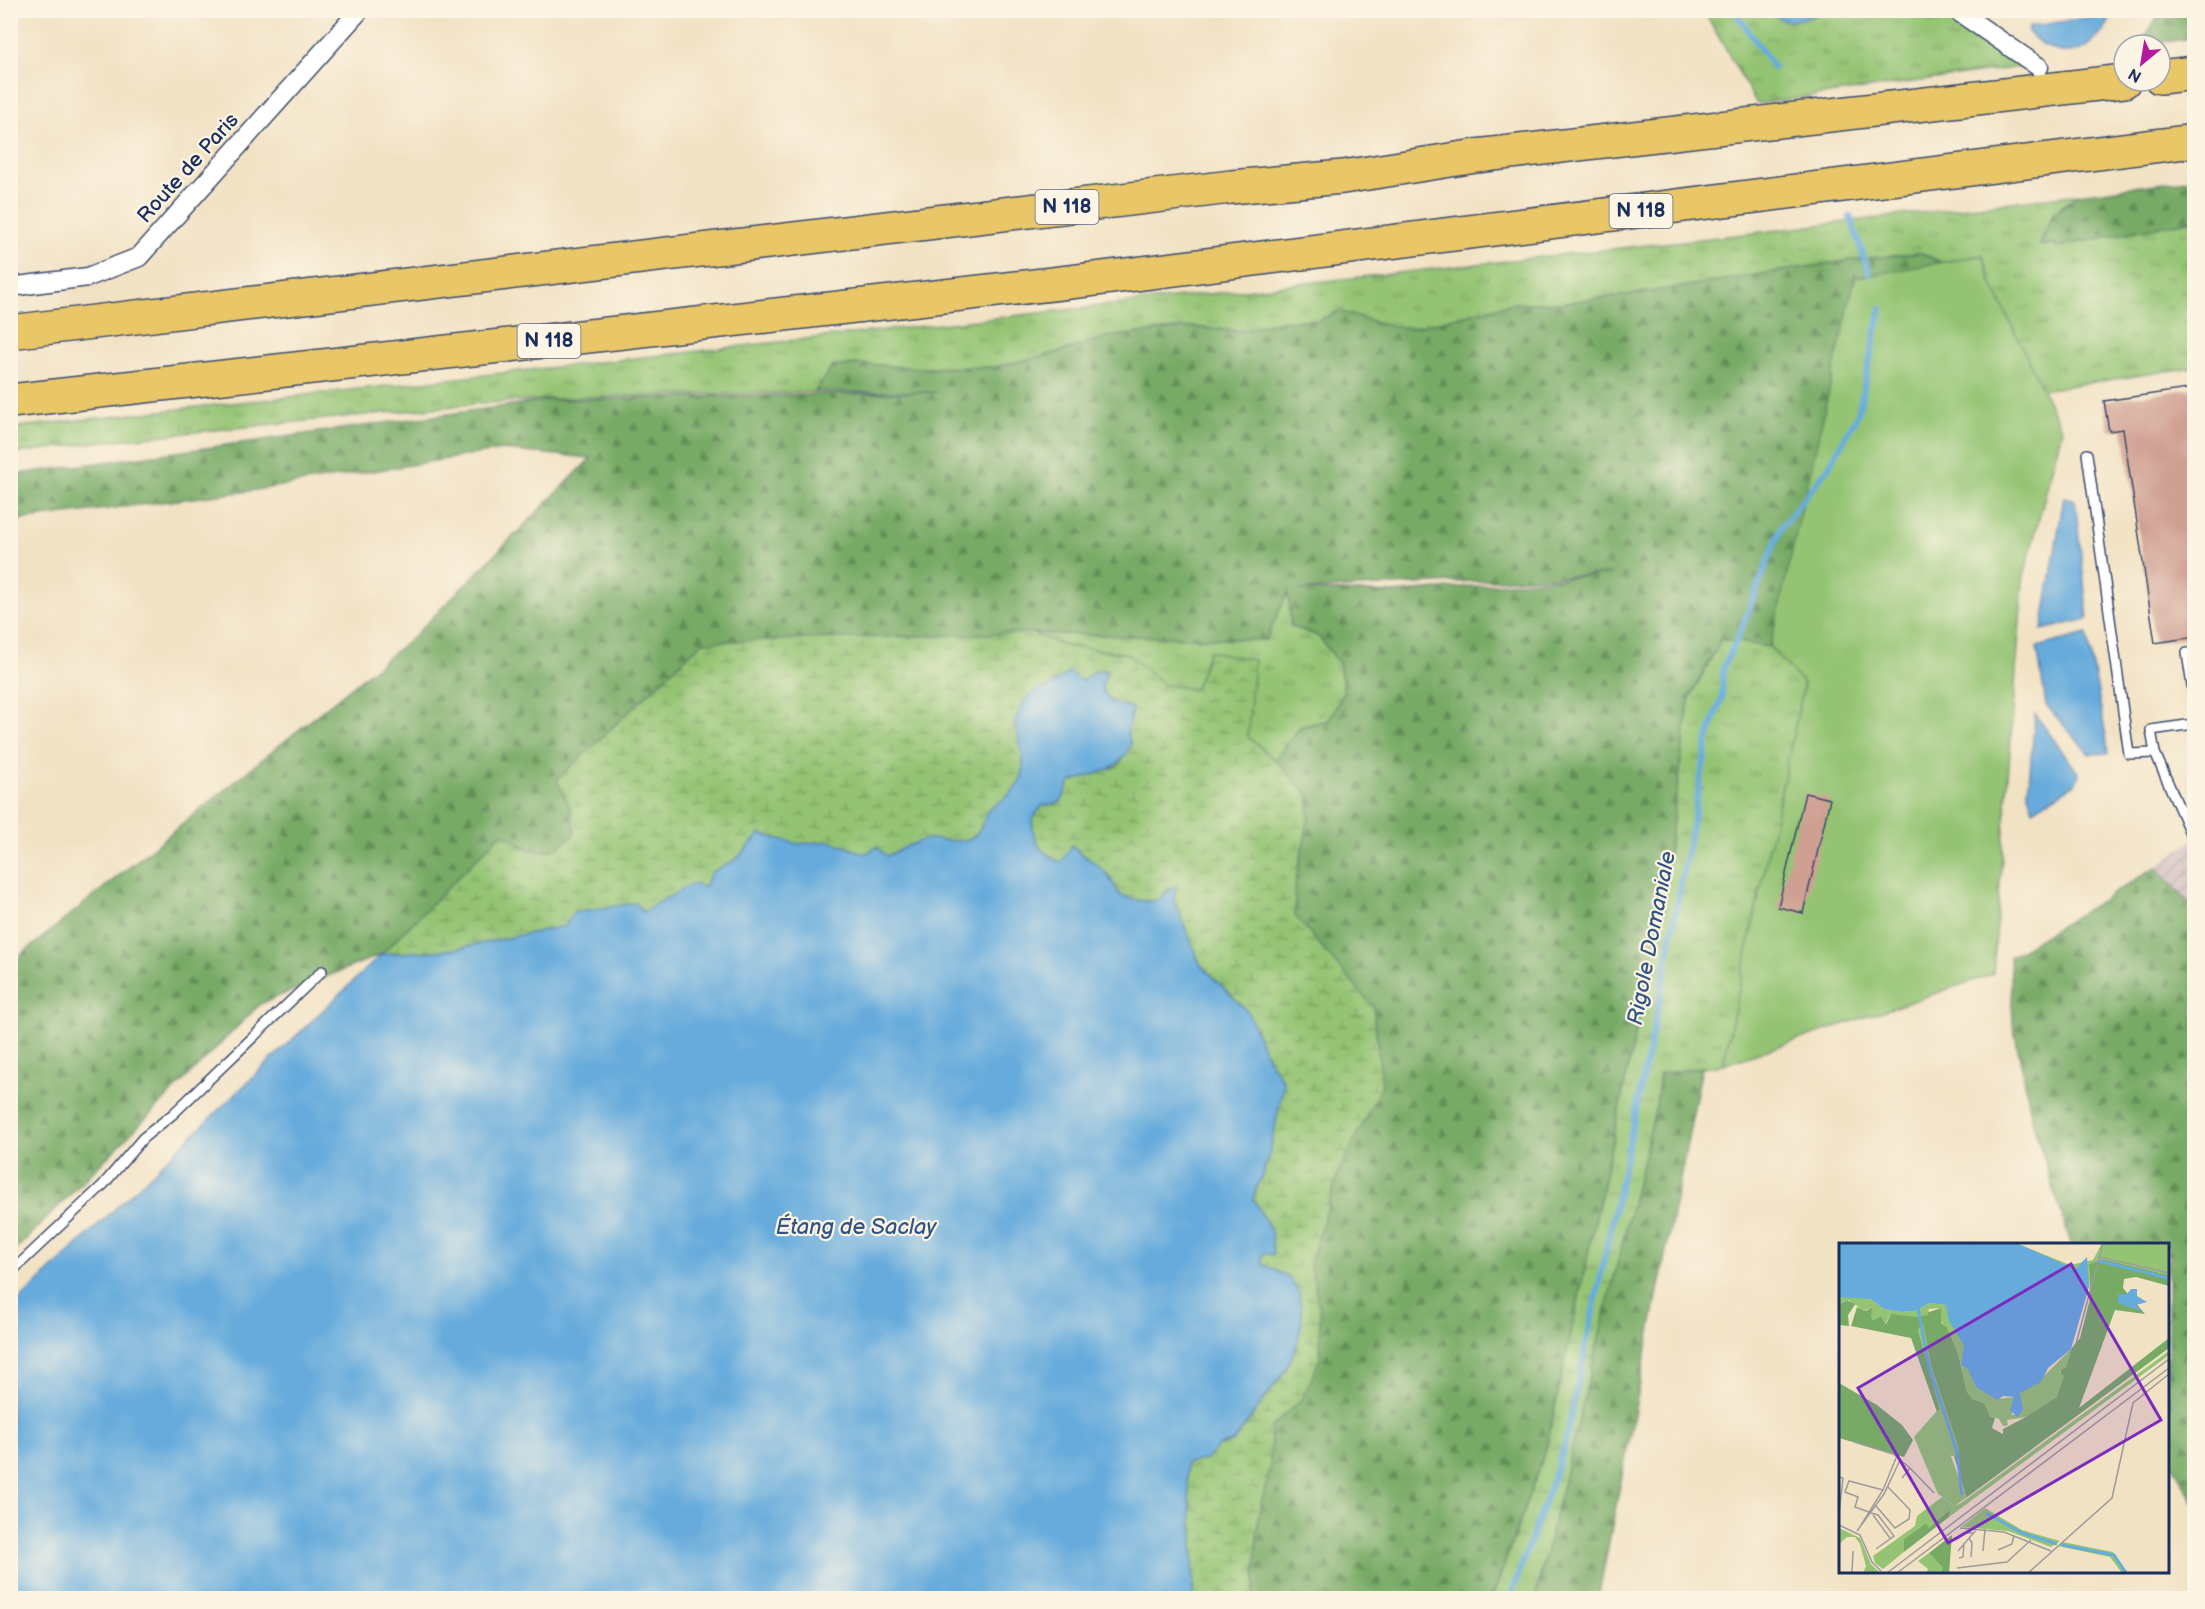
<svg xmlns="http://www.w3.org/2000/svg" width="2205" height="1609" font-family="'Balsamiq Sans',sans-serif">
<defs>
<pattern id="industrial-furrows" width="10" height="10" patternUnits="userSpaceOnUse" patternTransform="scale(1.5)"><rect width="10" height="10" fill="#d2bec1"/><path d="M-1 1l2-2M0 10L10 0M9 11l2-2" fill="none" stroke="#aa9ba0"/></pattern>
<pattern id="grass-tufts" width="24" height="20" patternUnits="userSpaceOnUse" patternTransform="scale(1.5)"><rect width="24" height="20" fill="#94c473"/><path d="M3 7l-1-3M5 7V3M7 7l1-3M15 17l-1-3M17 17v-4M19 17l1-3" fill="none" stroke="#78a062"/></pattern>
<pattern id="forest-firs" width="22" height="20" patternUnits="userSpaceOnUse" patternTransform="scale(1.5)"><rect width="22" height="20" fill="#77aa65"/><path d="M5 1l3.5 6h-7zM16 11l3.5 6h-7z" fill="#618b56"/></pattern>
<pattern id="wetland-marsh" width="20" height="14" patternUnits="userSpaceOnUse" patternTransform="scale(1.5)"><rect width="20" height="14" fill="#94c473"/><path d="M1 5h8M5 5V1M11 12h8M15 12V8" fill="none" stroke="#78a062"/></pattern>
</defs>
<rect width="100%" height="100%" fill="#fcf5e5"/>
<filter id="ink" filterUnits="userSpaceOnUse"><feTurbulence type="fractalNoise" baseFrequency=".0167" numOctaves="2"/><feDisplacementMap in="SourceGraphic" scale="12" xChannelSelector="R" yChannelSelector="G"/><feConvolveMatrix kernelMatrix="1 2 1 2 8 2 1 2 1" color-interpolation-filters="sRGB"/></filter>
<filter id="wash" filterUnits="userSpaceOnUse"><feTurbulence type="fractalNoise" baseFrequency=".008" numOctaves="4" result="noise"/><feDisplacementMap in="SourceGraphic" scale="24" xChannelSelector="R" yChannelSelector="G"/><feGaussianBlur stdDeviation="1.35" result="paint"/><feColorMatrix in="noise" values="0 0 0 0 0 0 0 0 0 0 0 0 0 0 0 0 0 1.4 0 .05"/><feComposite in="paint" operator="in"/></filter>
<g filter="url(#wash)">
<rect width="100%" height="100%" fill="#f2e2c4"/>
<path fill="url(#industrial-furrows)" d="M 2194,839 L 2194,908 L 2156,867 Z"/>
<g fill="url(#grass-tufts)" stroke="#587a68" stroke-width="1.5">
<path d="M 1704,11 L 1949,11 L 2033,65 L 1757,104 Z"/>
<path d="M 2079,194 L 2053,214 L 2040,245 L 2194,220 L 2194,367 L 2042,390 L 1992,284 L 1983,255 L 1941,262 L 1921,253 L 1851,260 L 1649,292 L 1561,303 L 1515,303 L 1412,328 L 1390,326 L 1339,312 L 1319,320 L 1280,321 L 1240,331 L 1192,327 L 1107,337 L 1060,352 L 995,367 L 921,368 L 860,364 L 832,367 L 815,392 L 591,397 L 484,403 L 106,441 L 11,454 L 10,428 L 1728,236 Z"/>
<path d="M 1288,590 L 1339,663 L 1344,692 L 1329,720 L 1300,727 L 1275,760 L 1248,737 L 1209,651 L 1195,689 L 1164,685 L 1128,654 L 1063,645 L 1031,633 L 1265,640 Z"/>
<path d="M 1721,639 L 1770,647 L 1804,684 L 1723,1065 L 1660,1074 L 1656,1107 L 1535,1598 L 1492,1598 L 1546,1449 L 1659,924 L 1689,700 Z"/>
</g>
<g fill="url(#forest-firs)" stroke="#496c62" stroke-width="1.5" fill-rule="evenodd">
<path d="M 2162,11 L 2194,11 L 2194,38 L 2139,45 Z"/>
<path d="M 2194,179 L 2194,220 L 2061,246 L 2040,245 L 2053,214 L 2079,194 Z"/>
<path d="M 1921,253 L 1941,262 L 1788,575 L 1770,647 L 1721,639 L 1689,700 L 1659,924 L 1546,1449 L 1492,1598 L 1254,1598 L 1258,1516 L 1270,1468 L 1271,1427 L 1302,1399 L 1320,1311 L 1310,1264 L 1338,1173 L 1382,1085 L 1373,1007 L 1295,916 L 1295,883 L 1309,818 L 1309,796 L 1275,760 L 1300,727 L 1329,720 L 1344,692 L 1339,663 L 1318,636 L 1291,626 L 1288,592 L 1266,640 L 1031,633 L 703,642 L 557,780 L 571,809 L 575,834 C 544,862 534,854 502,833 L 382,954 L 260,1004 L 11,1254 L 11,963 L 413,637 L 591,458 L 502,450 L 250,491 L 11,521 L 11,475 L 548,400 L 937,392 L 815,392 L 832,367 L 860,364 L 921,368 L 995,367 L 1060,352 L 1107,337 L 1192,327 L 1240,331 L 1280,321 L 1319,320 L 1339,311 L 1390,326 L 1412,328 L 1515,303 L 1561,303 L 1649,292 L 1851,260 ZM 1611,574 L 1392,593 L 1300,590 Z"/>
<path d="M 2156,867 L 2194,908 L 2194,1503 L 2168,1456 L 2168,1244 L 2071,1244 L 2033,1123 L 2013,1024 L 2010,957 Z"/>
<path d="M 1702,1067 L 1598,1598 L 1535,1598 L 1656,1107 L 1660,1074 Z"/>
</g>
<path fill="url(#wetland-marsh)" stroke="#587a68" stroke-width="1.5" d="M 1031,633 L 1063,645 L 1128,654 L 1164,685 L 1195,689 L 1209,651 L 1254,660 L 1248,737 L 1275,760 L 1309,796 L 1309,818 L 1295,883 L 1295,916 L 1373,1007 L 1382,1085 L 1338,1173 L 1310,1264 L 1320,1311 L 1320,1359 L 1302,1399 L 1271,1427 L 1270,1468 L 1258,1516 L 1254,1598 L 1193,1598 L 1193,1535 L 1186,1463 L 1205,1460 L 1219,1446 L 1234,1441 L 1285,1371 L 1297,1345 L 1290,1278 L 1262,1264 L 1263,1252 L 1272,1254 L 1271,1231 L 1253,1198 L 1268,1160 L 1284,1083 L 1266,1055 L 1248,1012 L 1200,964 L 1169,888 L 1158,900 L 1142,901 L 1119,895 L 1110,877 L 1073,846 L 1062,863 C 1039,851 1035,846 1032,820 L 1042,806 L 1061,802 L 1070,782 L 1118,766 L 1131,744 L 1127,733 L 1132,708 L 1111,702 L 1100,688 L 1107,671 L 1095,671 L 1082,681 L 1052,682 L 1014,723 C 1028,770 1032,782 987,811 L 982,830 L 970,839 L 942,843 L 929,839 L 887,856 L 865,854 L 830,841 L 798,844 L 760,834 L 737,859 L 712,872 L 704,887 L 691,885 L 643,912 L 574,912 L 565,926 L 450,950 L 382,954 L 502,833 C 533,854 544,862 575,834 L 571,809 L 557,780 L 703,642 Z"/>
<path fill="#94c473" stroke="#587a68" stroke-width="1.5" d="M 1983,255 L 1992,284 L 2062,430 L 2023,580 L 1993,974 L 1723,1065 L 1804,684 L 1770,647 L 1855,278 Z"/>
<g fill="#66abdc" stroke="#406d9d" stroke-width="1.5">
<path d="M 1772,11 L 1827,11 C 1812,16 1782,30 1772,11 Z"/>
<path d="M 2104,15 L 2111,16 C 2109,25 2104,29 2099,36 C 2076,62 2049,54 2028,32 L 2029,27 Z"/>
<path d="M 2064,497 L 2075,500 L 2088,619 L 2042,630 Z"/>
<path d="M 2087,634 L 2109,753 L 2089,754 L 2046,705 L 2037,647 Z"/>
<path d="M 1095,671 L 1107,671 L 1101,688 L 1111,702 L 1132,708 L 1127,733 L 1131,744 C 1121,772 1096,773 1070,782 L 1061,802 L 1042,806 L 1032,820 C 1034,845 1039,851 1061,863 L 1072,845 C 1079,854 1087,857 1096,864 C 1107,872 1113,883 1120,895 C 1131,898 1149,906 1160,898 C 1166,894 1168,889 1176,886 L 1174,900 L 1200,964 L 1248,1012 L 1266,1055 L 1284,1083 L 1268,1160 L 1253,1198 L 1271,1231 L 1273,1255 L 1263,1253 L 1262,1264 L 1290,1278 L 1299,1293 L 1302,1321 L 1297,1345 L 1285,1371 L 1234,1441 L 1219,1446 L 1205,1460 L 1186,1463 L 1193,1535 L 1193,1598 L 11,1598 L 11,1308 L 382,954 L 450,950 L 565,926 L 574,912 L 636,903 L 643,912 L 691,884 L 704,887 L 712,872 L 737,859 L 760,834 L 798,844 L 830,841 L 865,854 L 877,847 L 887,856 C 899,851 918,839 931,839 C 962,841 977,848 987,811 C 1032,782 1028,770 1014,723 L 1025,700 L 1039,688 L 1047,689 L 1069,672 L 1082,681 Z"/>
<path d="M 2035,714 L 2079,774 L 2075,784 L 2033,810 L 2028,794 Z"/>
</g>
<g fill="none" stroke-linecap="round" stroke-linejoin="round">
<g stroke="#66abdc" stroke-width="6">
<path d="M 1734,10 L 1774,68"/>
<path d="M 1850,216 L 1869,273"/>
<path d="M 1510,1598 L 1564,1448 L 1659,1002 L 1709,734 L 1722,697 L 1723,668 L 1738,637 L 1781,528 L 1828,468 L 1858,414 L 1881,308"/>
</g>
</g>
<g id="blocks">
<g fill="#cf9f91">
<path d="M 2194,388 L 2194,637 L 2155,643 L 2123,429 L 2109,431 L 2104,401 Z"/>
<path d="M 1805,793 L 1830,799 L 1803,913 L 1778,907 Z"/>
</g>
</g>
</g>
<g filter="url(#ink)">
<use href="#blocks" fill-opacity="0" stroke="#3b4a6d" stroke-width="1.5"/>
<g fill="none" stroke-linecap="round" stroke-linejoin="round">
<g stroke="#3b4a6d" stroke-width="12">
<g id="lane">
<path d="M 2087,454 L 2129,754 L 2155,753"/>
<path d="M 2187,653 L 2194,699"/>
<path d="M 2194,724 L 2151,730 L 2155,753 L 2194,842"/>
<path d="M 10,1273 L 103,1185 L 143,1138 L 173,1114 L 322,971"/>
</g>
</g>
<g stroke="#3b4a6d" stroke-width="21">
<g id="street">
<path d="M 1956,10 L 2039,67"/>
<path d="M 10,287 L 88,277 L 139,257 L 360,10"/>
</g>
</g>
<g stroke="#3b4a6d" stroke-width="36">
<g id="highway">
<path d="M 2160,77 L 2194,73"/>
<path d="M 10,332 L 1231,187 L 1343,177 L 1476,156 L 2124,81"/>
<path d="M 10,401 L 1087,280 L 2194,141"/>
</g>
</g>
<use href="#lane" stroke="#fff" stroke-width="9"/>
<use href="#street" stroke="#fff" stroke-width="18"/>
<use href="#highway" stroke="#e9c769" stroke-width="33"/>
</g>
</g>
<g text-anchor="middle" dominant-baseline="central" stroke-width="4.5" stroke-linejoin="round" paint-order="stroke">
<g fill="#fcf5e5" stroke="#5e6a86" stroke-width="1.5">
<rect x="1035.5" y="190" width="63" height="34" rx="4.5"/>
<rect x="1609.5" y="194" width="63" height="34" rx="4.5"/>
<rect x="517.5" y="324" width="63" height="34" rx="4.5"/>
</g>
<g font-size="20" font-weight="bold" fill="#1b2f5e">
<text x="1067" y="207">N 118</text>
<text x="1641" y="211">N 118</text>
<text x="549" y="341">N 118</text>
</g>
<g font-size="21" fill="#1b2f5e" stroke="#fcf5e5">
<text transform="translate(188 168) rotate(-48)">Route de Paris</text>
</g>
<g font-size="22" font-style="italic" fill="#325484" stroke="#fcf5e5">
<text transform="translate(1652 938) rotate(-79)">Rigole Domaniale</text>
<text x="856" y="1227">Étang de Saclay</text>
</g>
</g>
<g transform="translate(1839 1243)">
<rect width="330" height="330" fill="#f2e2c4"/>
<path d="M 177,0 L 231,22 L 254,17 L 263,0 L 330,0 L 330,32 L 263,16 L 250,21 L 250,44 L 242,21 L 236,26 L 213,19 ZM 84,81 L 92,123 L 119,204 L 120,211 L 115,213 L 109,212 L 96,170 L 101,166 L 79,87 ZM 330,108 L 330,112 L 110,274 L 111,271 L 89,286 L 87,280 L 65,296 L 65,309 L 44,326 L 36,320 L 34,313 L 76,283 L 78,273 L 103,254 L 116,263 L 122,260 ZM 146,265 L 183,287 L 221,298 L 212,304 L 169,288 L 122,284 ZM 0,285 L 21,295 L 32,321 L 41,330 L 24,330 L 27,323 L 21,301 L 16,294 L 8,294 L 0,301 ZM 224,299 L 274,309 L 289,330 L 283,330 L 271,314 L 219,303 ZM 90,310 L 103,324 L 102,330 L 87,330 L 89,326 L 79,318 Z" fill="#94c473"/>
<path d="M 263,16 L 330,32 L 330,43 L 297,34 L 285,36 L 284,45 L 306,71 L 276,67 L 240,165 L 330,95 L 330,105 L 120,260 L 127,254 L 115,213 L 120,211 L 119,204 L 92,123 L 84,81 L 79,87 L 101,166 L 98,169 L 72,95 L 12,83 L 18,64 L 27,68 L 33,64 L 34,77 L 42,73 L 47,81 L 52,71 L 84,71 L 102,65 L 102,80 L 108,84 L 119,110 L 128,149 L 146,161 L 151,173 L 156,175 L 153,185 L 164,191 L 164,186 L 187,174 L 222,131 L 221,126 L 227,124 L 232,106 L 241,95 L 251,56 L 250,21 ZM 6,57 L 17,60 L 9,72 L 10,83 L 0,82 L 0,62 ZM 0,140 L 38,162 L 63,182 L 74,197 L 65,214 L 0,195 ZM 111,267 L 110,274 L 65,309 L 65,296 L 87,280 L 90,285 ZM 113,292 L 110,330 L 102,330 L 103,324 L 90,310 Z" fill="#77aa65"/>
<path d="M 5,51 L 31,56 L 45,66 L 62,69 L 76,68 L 91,60 L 108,62 L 126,102 L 137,144 L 159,156 L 175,154 L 173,172 L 177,172 L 181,150 L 198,140 L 232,106 L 227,125 L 220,128 L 225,133 L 218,154 L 187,174 L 168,177 L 169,182 L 164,183 L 160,176 L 151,173 L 146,161 L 133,156 L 128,149 L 119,110 L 108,85 L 102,79 L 102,65 L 90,66 L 89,72 L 78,74 L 52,71 L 46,81 L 42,73 L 34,77 L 32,74 L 33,64 L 25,68 L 10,57 L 0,62 L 0,54 Z" fill="#94c473"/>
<path d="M 96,170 L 127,254 L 116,263 L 99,251 L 75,194 Z" fill="#94c473"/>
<path d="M 0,0 L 177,0 L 236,26 L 248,14 L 250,44 L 232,106 L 209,125 L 202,139 L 181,150 L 184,167 L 178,174 L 171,167 L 175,154 L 164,153 L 159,157 L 145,149 L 137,144 L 129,126 L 122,122 L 125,102 L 110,78 L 107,62 L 91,60 L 76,68 L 62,69 L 45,66 L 31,56 L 0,54 ZM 292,46 L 298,46 L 298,53 L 308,59 L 297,62 L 302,68 L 279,60 L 279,51 L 288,51 Z" fill="#66abdc"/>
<path fill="none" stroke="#66abdc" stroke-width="3" d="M 260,18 L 330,35M 79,65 L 90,124 L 118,209 L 123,252M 147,270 L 183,290 L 218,301M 223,302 L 275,312 L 287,330"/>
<path fill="none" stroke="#9c9a9b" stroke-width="1.5" d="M 260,14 L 330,30M 237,101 L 264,0M 15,199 L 54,211 L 71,225 L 63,235M 71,225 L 95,250M 0,234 L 4,235 L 0,271M 37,263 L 56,285 L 70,276 L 71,267 L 49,244M 30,269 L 16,264 L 19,254 L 6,249 L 10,238 L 44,247M 32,270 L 39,272 L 55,293 L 37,306M 34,272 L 51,295M 0,282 L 21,292 L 33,319 L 42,328M 22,282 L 44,247 L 57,215M 121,285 L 165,289 L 212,308M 18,288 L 45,251 L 61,217M 130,295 L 133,300 L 132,314M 117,297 L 127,290 L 135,290M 159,307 L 173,301 L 175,292M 119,308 L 138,286M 144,308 L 146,286M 120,315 L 124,314 L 125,300M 118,325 L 168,319 L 192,297M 13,330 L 14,308M 48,330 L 330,116M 58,330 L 330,125M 189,330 L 273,255 L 294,160 L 330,131"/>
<path fill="#7b2cbf" fill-opacity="0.15" stroke="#7b2cbf" stroke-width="3" d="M 232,21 L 322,177 L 109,300 L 19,145 Z"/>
<rect width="330" height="330" fill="none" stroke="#1b2f5e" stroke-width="3"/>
</g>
<rect width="2205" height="1609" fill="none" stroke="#fcf5e5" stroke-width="36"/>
<g transform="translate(2142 63) rotate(210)"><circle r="28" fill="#fcf5e5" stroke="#a2a6af" stroke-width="1.5"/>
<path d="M0-4.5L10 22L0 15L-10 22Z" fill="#b5179e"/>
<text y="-9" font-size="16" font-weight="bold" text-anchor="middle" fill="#1b2f5e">N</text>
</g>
</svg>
